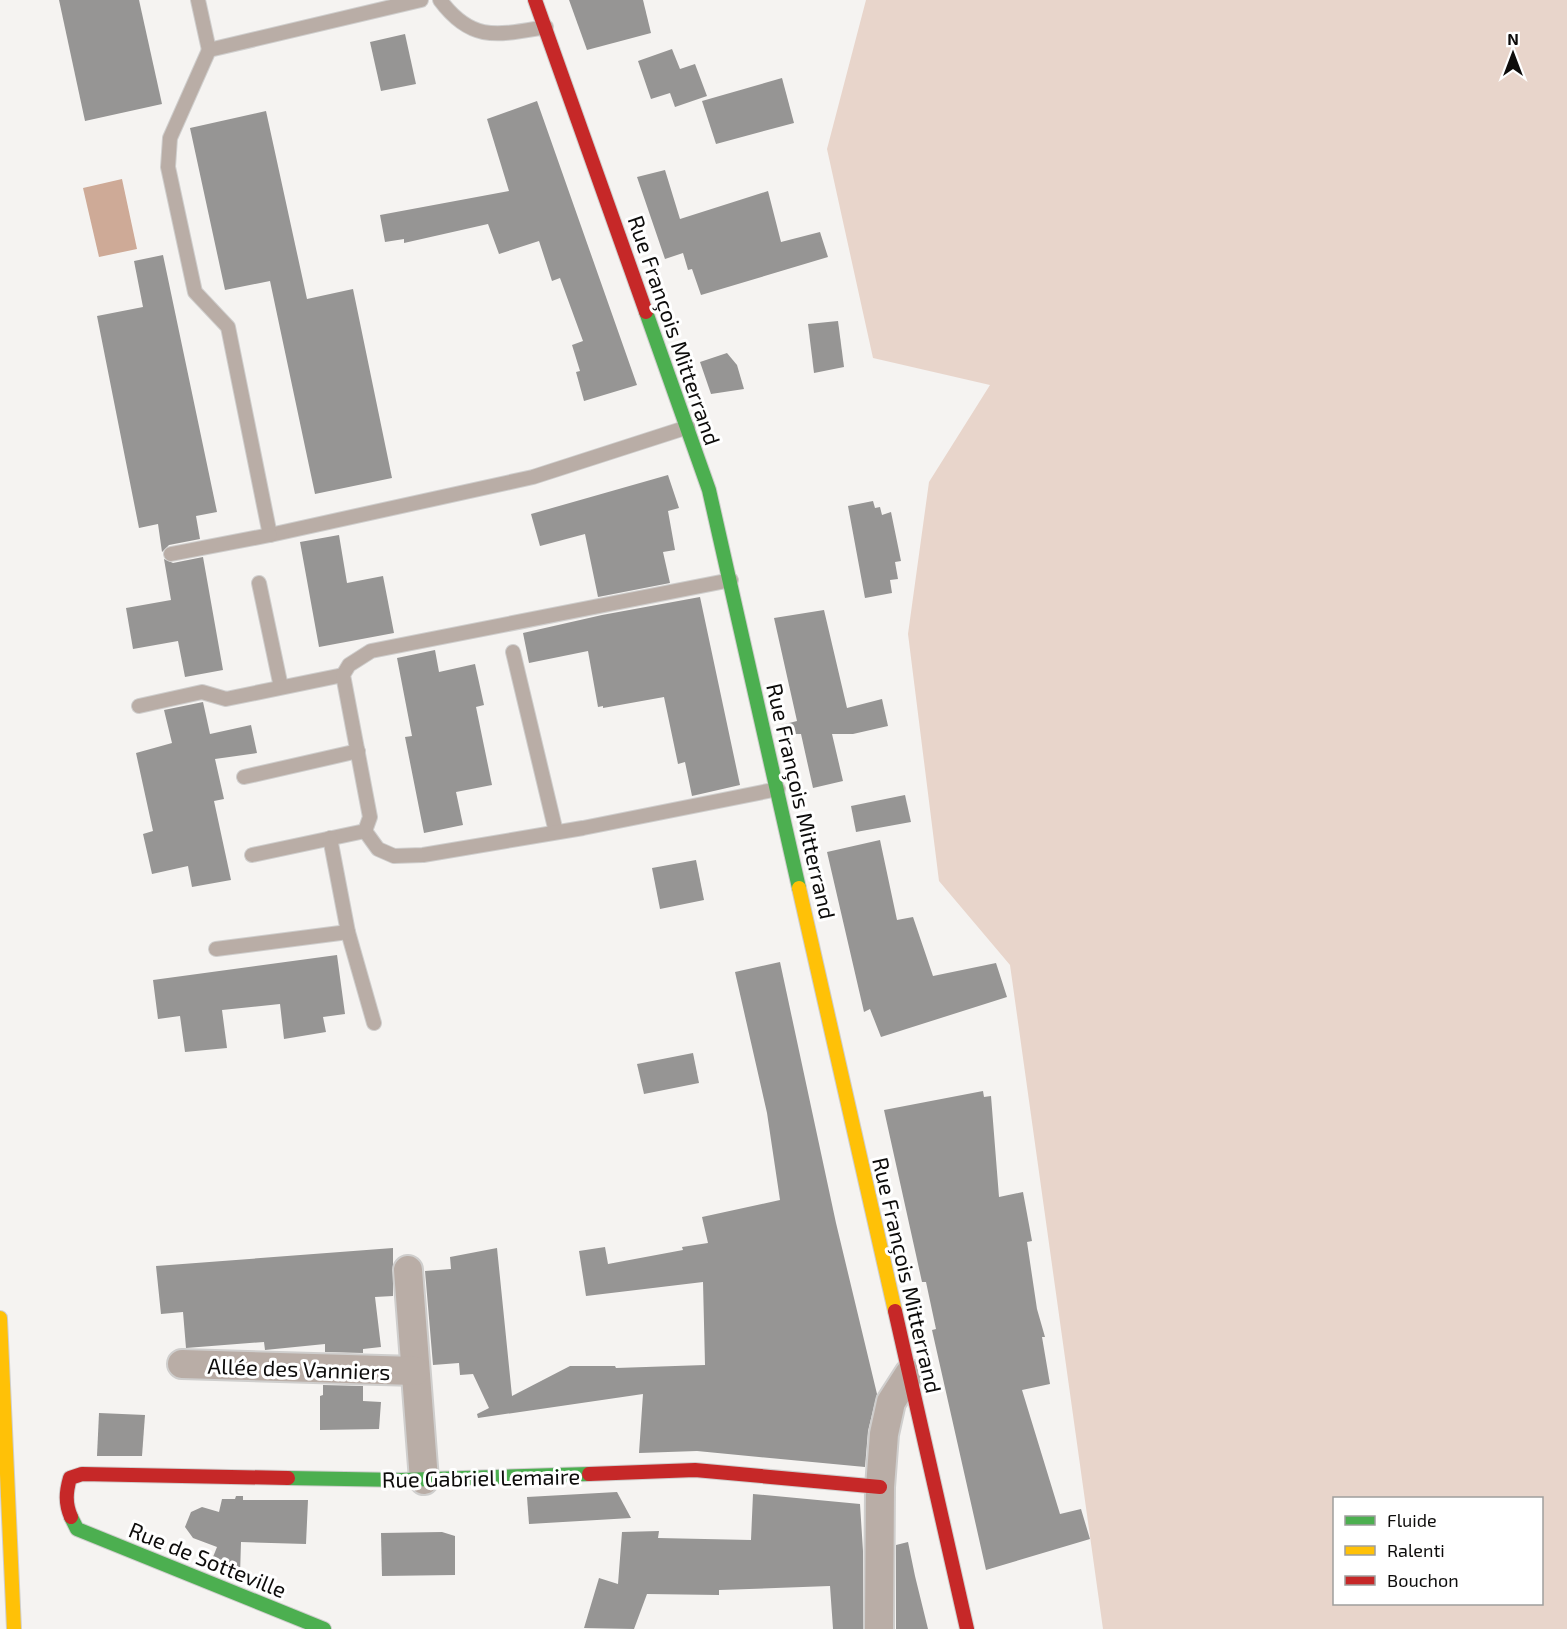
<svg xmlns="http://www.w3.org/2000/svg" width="1567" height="1629" font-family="'Exo 2',sans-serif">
<rect width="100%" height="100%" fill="#f5f3f1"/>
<path fill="#e8d5cb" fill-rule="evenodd" d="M 866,0 L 1567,0 L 1567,1629 L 1103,1629 L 1010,965 L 939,881 L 908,634 L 929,482 L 990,385 L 873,358 L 827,149 ZM 1542,1498 L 1542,1604 L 1334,1604 L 1334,1498 Z"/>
<path fill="#ceaa97" d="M 122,179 L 137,249 L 99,257 L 83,188 Z"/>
<g fill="#969594">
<path d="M 59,0 L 139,0 L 162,104 L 85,121 Z"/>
<path d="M 569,0 L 643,0 L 651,33 L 587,50 Z"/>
<path d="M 405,34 L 416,84 L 381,91 L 370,42 Z"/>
<path d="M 672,49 L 680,69 L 695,64 L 707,96 L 675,107 L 670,93 L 651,99 L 638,61 Z"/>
<path d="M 782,78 L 794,123 L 716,144 L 702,101 Z"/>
<path d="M 537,101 L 637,385 L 584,401 L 576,372 L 580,371 L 572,345 L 583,341 L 560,278 L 552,281 L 539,241 L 499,254 L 488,224 L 404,243 L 404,239 L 385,242 L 380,215 L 509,191 L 487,119 Z"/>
<path d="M 266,111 L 307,299 L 353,289 L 392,478 L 315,494 L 270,281 L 225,290 L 190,128 Z"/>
<path d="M 665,170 L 680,219 L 768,191 L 781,242 L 820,232 L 828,257 L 701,295 L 692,269 L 688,270 L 683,253 L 665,259 L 637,177 Z"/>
<path d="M 163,255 L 217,512 L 196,516 L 200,539 L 169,545 L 162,552 L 158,524 L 139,528 L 97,316 L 143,307 L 134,261 Z"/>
<path d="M 838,321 L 844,367 L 814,373 L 808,324 Z"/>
<path d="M 727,353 L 737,365 L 744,389 L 711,394 L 700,362 Z"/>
<path d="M 668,475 L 679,508 L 668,511 L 675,550 L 663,552 L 670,583 L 598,597 L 585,534 L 540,546 L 531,514 Z"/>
<path d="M 873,501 L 875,508 L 880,507 L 882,515 L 891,512 L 901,561 L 895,562 L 898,579 L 890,580 L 892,593 L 865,598 L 848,506 Z"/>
<path d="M 339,535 L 347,583 L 383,576 L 394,633 L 319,647 L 300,542 Z"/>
<path d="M 203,557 L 223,670 L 185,677 L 178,641 L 133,649 L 126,608 L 171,600 L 164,559 L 173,563 Z"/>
<path d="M 700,597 L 740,785 L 692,796 L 685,762 L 678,764 L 664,697 L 603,708 L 603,706 L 598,707 L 588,651 L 529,663 L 523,633 L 602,615 Z"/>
<path d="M 824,610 L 847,708 L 882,699 L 888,726 L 853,734 L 832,734 L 843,781 L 813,788 L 801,734 L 784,734 L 781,725 L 797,721 L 774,618 Z"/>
<path d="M 435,650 L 439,672 L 475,664 L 484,705 L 476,707 L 492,785 L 456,792 L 463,825 L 424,833 L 405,737 L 412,736 L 397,658 Z"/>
<path d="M 203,702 L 210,734 L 251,725 L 257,753 L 215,759 L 224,799 L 214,801 L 231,880 L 192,887 L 188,866 L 152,874 L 143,834 L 153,831 L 136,753 L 172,743 L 164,710 Z"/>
<path d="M 905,795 L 911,822 L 856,832 L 851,806 Z"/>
<path d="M 880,840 L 897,920 L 913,917 L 933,976 L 996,963 L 1007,997 L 881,1037 L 870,1009 L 864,1012 L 827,852 Z"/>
<path d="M 696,860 L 704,900 L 660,909 L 652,868 Z"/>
<path d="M 337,955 L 345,1014 L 323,1017 L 326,1032 L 284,1039 L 280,1004 L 222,1010 L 227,1048 L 185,1052 L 180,1016 L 158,1019 L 153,980 Z"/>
<path d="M 780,962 L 836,1223 L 877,1394 L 868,1431 L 865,1467 L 697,1451 L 639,1453 L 643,1394 L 478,1418 L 477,1414 L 489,1408 L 473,1374 L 460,1375 L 459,1363 L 433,1365 L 425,1271 L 451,1269 L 450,1257 L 497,1248 L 512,1396 L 570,1366 L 615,1366 L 616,1368 L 705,1365 L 703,1282 L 586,1296 L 579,1251 L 605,1247 L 608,1264 L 683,1250 L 682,1247 L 708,1243 L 702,1217 L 780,1200 L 767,1113 L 735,972 Z"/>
<path d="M 693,1053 L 699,1083 L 644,1094 L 637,1064 Z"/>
<path d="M 983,1091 L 984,1097 L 991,1096 L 999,1197 L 1023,1192 L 1032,1241 L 1027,1242 L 1037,1309 L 1045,1337 L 1042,1337 L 1050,1384 L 1022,1390 L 1060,1514 L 1081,1509 L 1090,1539 L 986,1570 L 932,1330 L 936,1329 L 926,1282 L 922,1282 L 884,1110 Z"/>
<path d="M 393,1248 L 393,1296 L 375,1297 L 381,1347 L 363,1349 L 363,1353 L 325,1352 L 325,1344 L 265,1350 L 264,1342 L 186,1348 L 183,1312 L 161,1314 L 156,1266 Z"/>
<path d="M 323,1385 L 363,1386 L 363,1401 L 381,1402 L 379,1429 L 320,1430 L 320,1396 L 323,1395 Z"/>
<path d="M 99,1413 L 145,1415 L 142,1456 L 97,1456 Z"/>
<path d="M 617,1492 L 631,1518 L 529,1524 L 527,1497 Z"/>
<path d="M 753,1494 L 860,1504 L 863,1551 L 863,1629 L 833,1629 L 830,1586 L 719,1590 L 719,1595 L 647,1594 L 634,1629 L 584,1628 L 599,1578 L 618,1584 L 622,1532 L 659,1531 L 658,1538 L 751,1540 Z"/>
<path d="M 236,1496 L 243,1496 L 243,1500 L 308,1500 L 306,1544 L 241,1542 L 240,1575 L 211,1562 L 217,1547 L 193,1538 L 185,1527 L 191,1512 L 202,1507 L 219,1512 L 222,1499 L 235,1499 Z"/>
<path d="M 442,1532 L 455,1536 L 455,1575 L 382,1576 L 381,1533 Z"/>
<path d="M 908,1542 L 915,1576 L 928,1629 L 896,1629 L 896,1545 Z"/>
</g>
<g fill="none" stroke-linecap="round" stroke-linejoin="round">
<g stroke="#cfcecd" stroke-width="16">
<g id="lane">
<path d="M 198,0 L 209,50"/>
<path d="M 421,0 L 209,50 L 170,138 L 168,167 L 195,292 L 228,327 L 270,535 L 533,477 L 688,427"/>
<path d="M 440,0 C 472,43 498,35 546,27"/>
<path d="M 171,554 L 270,535"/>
<path d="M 259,583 L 281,687"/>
<path d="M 513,652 L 556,832"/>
<path d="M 139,706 L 202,692 L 226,699 L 343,675"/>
<path d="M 244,777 L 358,751"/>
<path d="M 365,831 L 378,849 L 394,856 L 423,855 L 583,828 L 778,789"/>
<path d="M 252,855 L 365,831 L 370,817 L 343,675 L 349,665 L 371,651 L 731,580"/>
<path d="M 348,932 L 374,1023"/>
<path d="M 216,949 L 348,932 L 330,838"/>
</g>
</g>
<g stroke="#cfcecd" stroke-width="32">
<g id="street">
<path d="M 408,1270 L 424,1480"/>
<path d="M 182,1364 L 415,1371"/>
<path d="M 879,1629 L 880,1487 L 884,1434 L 891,1402 L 909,1374"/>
</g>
</g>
<g stroke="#cfcecd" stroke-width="16">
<g id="fast">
<path d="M 646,312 L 709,490 L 799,888"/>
<path d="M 288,1478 L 401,1480 L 589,1474"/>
<path d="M 71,1517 L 77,1529 L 324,1629"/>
</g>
</g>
<g stroke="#cfcecd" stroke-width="16">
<g id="slow">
<path d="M 799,888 L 895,1311"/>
<path d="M 0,1318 L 14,1629"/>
</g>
</g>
<g stroke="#cfcecd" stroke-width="16">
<g id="jam">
<path d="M 535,0 L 646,312"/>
<path d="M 895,1311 L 967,1629"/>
<path d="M 589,1474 L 695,1470 L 880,1487"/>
<path d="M 71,1517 C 65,1503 66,1492 70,1478 L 82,1474 L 288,1478"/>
</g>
</g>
<use href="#lane" stroke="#b9ada6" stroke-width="14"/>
<use href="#street" stroke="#b9ada6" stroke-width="28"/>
<use href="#fast" stroke="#4caf50" stroke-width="14"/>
<use href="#slow" stroke="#ffc107" stroke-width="14"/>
<use href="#jam" stroke="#c62828" stroke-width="14"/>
</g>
<g text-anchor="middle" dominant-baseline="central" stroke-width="6" stroke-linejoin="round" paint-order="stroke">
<g font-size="22" fill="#0d0c0b" stroke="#fff">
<text transform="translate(675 330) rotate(71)">Rue François Mitterrand</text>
<text transform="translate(802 801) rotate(77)">Rue François Mitterrand</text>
<text transform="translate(908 1275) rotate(77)">Rue François Mitterrand</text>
<text transform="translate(299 1368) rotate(2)">Allée des Vanniers</text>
<text transform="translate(481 1477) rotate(-1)">Rue Gabriel Lemaire</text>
<text transform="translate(208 1559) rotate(22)">Rue de Sotteville</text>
</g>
</g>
<rect x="1333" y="1497" width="210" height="108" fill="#ffffff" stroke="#9e9e9d" stroke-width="1.5"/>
<rect x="1345" y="1516" width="30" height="9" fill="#4caf50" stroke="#9e9e9d" stroke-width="1.5"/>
<text x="1387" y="1527" font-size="18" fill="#0d0c0b">Fluide</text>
<rect x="1345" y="1546" width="30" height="9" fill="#ffc107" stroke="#9e9e9d" stroke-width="1.5"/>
<text x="1387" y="1557" font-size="18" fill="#0d0c0b">Ralenti</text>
<rect x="1345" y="1576" width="30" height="9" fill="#c62828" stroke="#9e9e9d" stroke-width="1.5"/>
<text x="1387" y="1587" font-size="18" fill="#0d0c0b">Bouchon</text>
<g transform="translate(1513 54)" stroke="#ffffff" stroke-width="4.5" paint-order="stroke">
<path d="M0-4.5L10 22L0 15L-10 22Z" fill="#0d0c0b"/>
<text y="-9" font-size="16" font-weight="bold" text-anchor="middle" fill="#0d0c0b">N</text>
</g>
</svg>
